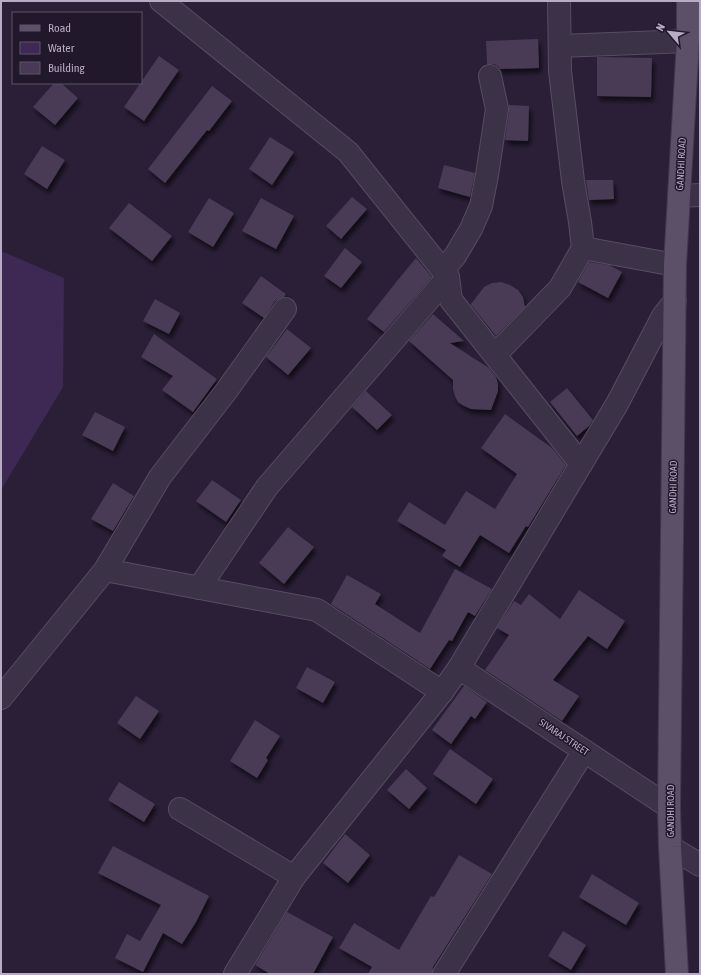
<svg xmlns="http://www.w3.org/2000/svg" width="701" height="975" font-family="'Asap Condensed',sans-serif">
<defs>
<filter id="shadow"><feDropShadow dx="2.5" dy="4.5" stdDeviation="2" flood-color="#0009"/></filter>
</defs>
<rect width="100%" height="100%" fill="#2a1f37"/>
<path fill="#3e2954" d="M 1,251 L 64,278 L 63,387 L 1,490 Z"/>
<g fill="#483a57" filter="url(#shadow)">
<path d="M 538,39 L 539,68 L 500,69 L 499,67 L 494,64 L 487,64 L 486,41 Z"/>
<path d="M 159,56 L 179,70 L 144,121 L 124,107 Z"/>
<path d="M 597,57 L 652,58 L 651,97 L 597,96 Z"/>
<path d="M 54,83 L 61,83 L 78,98 L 55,125 L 33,107 Z"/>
<path d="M 212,86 L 232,101 L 209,131 L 207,130 L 165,183 L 148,169 Z"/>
<path d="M 509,105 L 529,106 L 528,141 L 505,140 L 509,111 Z"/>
<path d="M 270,137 L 294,152 L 272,185 L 249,169 Z"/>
<path d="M 42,146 L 65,160 L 47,189 L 24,174 Z"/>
<path d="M 444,165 L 475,173 L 470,197 L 438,188 Z"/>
<path d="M 586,180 L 613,180 L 614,199 L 589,200 Z"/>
<path d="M 352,197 L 367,209 L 341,239 L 326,226 Z"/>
<path d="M 209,198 L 234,213 L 213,247 L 188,232 Z"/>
<path d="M 261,198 L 294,216 L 276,249 L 242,231 Z"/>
<path d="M 129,203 L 172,236 L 152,261 L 109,228 Z"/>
<path d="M 345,248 L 362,262 L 341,288 L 324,276 Z"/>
<path d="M 416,258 L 432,277 L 384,332 L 367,319 L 397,281 Z"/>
<path d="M 589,262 L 609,265 L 622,272 L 608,298 L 578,282 Z"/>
<path d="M 261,276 L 286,294 L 284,297 L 280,298 L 275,301 L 264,318 L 242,303 Z"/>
<path d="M 501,282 L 510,285 L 518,290 L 523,297 L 525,307 L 496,336 L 471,305 L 471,304 L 484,287 L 492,283 Z"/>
<path d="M 155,299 L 180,313 L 169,334 L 143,321 Z"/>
<path d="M 433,314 L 464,341 L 450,343 L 489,368 L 496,377 L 498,384 L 498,391 L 491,410 L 471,409 L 464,406 L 458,402 L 455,396 L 453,389 L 453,380 L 409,341 Z"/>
<path d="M 287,329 L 311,348 L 288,375 L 266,357 Z"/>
<path d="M 154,334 L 217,379 L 193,412 L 162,390 L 173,376 L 141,357 Z"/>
<path d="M 567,388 L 593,420 L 589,426 L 577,436 L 550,402 Z"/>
<path d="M 366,391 L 392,415 L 377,430 L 352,407 Z"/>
<path d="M 95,412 L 125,427 L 113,451 L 82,435 Z"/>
<path d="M 505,414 L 552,448 L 566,465 L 528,527 L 526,526 L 509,553 L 480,535 L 460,567 L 442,556 L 446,550 L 397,521 L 409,502 L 445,525 L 466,491 L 495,509 L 517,474 L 481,448 Z"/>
<path d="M 212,480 L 241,500 L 226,522 L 196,501 Z"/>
<path d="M 113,483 L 134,496 L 113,531 L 91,519 Z"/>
<path d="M 288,527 L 314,547 L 284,584 L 259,563 Z"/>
<path d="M 455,569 L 492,589 L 475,616 L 468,612 L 452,641 L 449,640 L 430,669 L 331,604 L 347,575 L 381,594 L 375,604 L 420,633 Z"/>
<path d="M 579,590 L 625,621 L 607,649 L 588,636 L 553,680 L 579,696 L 562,721 L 485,670 L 509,635 L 497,628 L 514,601 L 521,605 L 529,594 L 560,619 Z"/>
<path d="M 307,667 L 335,682 L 323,703 L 296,688 Z"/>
<path d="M 464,686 L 487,702 L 475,719 L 471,716 L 451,744 L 432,730 Z"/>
<path d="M 136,696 L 159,711 L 140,739 L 117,723 Z"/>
<path d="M 255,720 L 280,736 L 266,758 L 268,760 L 257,778 L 230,761 Z"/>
<path d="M 450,749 L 493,779 L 476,804 L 433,774 Z"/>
<path d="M 406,769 L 427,788 L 409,809 L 387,790 Z"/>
<path d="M 119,782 L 155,804 L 144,822 L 108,800 Z"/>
<path d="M 345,834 L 370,855 L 348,883 L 323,863 Z"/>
<path d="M 113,846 L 209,896 L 196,922 L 182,944 L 163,933 L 143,972 L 115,958 L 127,934 L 140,941 L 161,905 L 98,873 Z"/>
<path d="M 459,855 L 492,874 L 433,967 L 432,974 L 368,974 L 372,967 L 339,948 L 354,923 L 399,950 L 431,896 L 434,897 Z"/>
<path d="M 592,874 L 639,903 L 626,925 L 579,897 Z"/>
<path d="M 287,912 L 333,937 L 313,974 L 270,974 L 255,965 Z"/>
<path d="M 563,931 L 586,945 L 571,970 L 548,956 Z"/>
</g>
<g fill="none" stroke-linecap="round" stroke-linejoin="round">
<g stroke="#574d62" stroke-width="24">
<g id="minor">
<path d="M 161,1 L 348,152 L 448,277 L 451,300 L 581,464"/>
<path d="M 560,46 L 688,41"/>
<path d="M 679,196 L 700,195"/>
<path d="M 583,248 L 675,265"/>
<path d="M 443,270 L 455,256 L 471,229 L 481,206 L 487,175 L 497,109 L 490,76"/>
<path d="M 495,355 L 560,288 L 583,248 L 580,222 L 573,181 L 560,71 L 559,1"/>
<path d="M 105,570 L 160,477 L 227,390 L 285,309"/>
<path d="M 199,588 L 267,487 L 448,277"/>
<path d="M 459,668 L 669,807"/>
<path d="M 1,698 L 105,570 L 317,610 L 442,692"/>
<path d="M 180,809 L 294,877"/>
<path d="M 670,847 L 700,865"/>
<path d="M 235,974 L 294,877 L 442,692 L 459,668 L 617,404 L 663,316 L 675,301"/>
<path d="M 444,974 L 584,751"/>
</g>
</g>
<g stroke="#42394e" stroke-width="24">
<path id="major" d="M 677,974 L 670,847 L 669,807 L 675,265 L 688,41 L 688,1"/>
</g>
<use href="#minor" stroke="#3c3247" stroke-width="22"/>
<use href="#major" stroke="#5b5068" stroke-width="22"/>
</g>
<g text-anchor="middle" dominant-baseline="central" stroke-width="3" stroke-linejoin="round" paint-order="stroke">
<g font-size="10" fill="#b8acc4" stroke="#21182c">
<text transform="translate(681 164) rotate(-87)">GANDHI ROAD</text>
<text transform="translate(673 487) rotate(-89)">GANDHI ROAD</text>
<text transform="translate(564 737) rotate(34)">SIVARAJ STREET</text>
<text transform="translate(670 811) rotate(-90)">GANDHI ROAD</text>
</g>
</g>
<rect width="701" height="975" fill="none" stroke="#b8acc4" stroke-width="4"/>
<rect x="12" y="12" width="130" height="72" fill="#21182c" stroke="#5d5369"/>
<rect x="20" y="25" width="20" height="6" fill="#5b5068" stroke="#5d5369"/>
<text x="48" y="32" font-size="12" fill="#b8acc4">Road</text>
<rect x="20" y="42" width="20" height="12" fill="#3e2954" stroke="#5d5369"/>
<text x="48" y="52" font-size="12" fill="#b8acc4">Water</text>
<rect x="20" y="62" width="20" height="12" fill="#483a57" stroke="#5d5369"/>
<text x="48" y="72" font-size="12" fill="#b8acc4">Building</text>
<g transform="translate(669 32) rotate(298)" stroke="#21182c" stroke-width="3" paint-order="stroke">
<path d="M0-3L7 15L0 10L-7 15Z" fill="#b8acc4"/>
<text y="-6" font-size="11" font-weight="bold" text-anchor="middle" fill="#b8acc4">N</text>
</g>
</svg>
